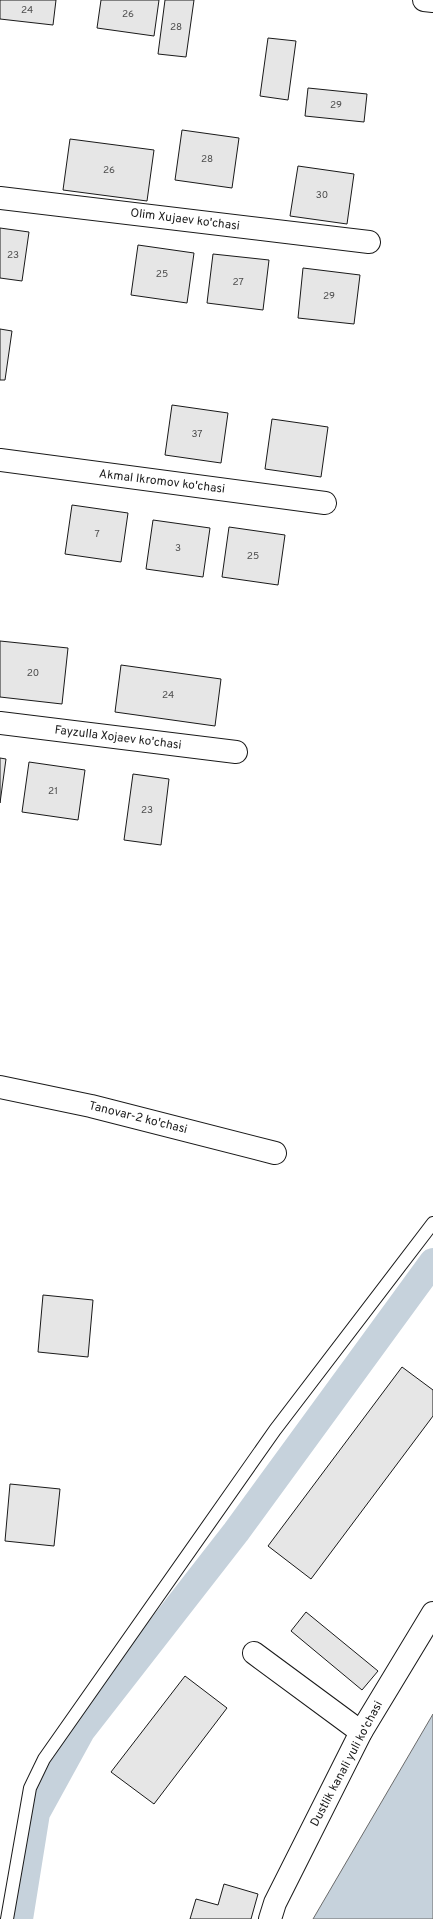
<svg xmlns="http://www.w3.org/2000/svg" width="433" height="1919" font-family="Overpass,sans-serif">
<rect width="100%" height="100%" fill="#fff"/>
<path fill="#c6d2dc" stroke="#6a6a6a" d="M 433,1714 L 433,1919 L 313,1919 Z"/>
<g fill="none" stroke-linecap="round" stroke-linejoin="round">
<path stroke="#c6d2dc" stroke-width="28" d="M 19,1919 L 36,1813 L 81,1731 L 236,1532 L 433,1262"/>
</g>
<g fill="#e6e6e6" stroke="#1a1a1a">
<path d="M 0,0 L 56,0 L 53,25 L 0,19 Z"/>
<path d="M 101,0 L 159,0 L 154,36 L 97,28 Z"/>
<path d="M 165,0 L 194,0 L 186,57 L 158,54 Z"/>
<path d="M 268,38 L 296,41 L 288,100 L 260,96 Z"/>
<path d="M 308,88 L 367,94 L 364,122 L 305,116 Z"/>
<path d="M 182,130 L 239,138 L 232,188 L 175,180 Z"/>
<path d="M 70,139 L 154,150 L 147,201 L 63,190 Z"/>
<path d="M 298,166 L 354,174 L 347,224 L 290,216 Z"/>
<path d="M 0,228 L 29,232 L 22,281 L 0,278 Z"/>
<path d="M 138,245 L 194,253 L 187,303 L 131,295 Z"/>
<path d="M 213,254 L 269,260 L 263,310 L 207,303 Z"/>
<path d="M 303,268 L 360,275 L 354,324 L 298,318 Z"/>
<path d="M 0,329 L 12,331 L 5,380 L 0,380 Z"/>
<path d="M 172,405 L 228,413 L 221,463 L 165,455 Z"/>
<path d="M 272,419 L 328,427 L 321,477 L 265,469 Z"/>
<path d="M 72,505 L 128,513 L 121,562 L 65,554 Z"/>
<path d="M 153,520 L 210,528 L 203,577 L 146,569 Z"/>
<path d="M 229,527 L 285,535 L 278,585 L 222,577 Z"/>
<path d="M 0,641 L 68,648 L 62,704 L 0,697 Z"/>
<path d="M 121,665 L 221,679 L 215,726 L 115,712 Z"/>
<path d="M 0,758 L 6,759 L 0,803 Z"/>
<path d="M 29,762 L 85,770 L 78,820 L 22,812 Z"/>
<path d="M 133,774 L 169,779 L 161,845 L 124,840 Z"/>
<path d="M 43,1295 L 93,1300 L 88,1357 L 38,1352 Z"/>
<path d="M 402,1367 L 433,1390 L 433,1416 L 311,1579 L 268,1546 Z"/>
<path d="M 10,1484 L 60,1489 L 54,1546 L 5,1541 Z"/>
<path d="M 306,1612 L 378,1671 L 362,1690 L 291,1631 Z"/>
<path d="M 185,1676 L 227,1708 L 154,1804 L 111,1772 Z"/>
<path d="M 224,1884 L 258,1894 L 251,1919 L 190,1919 L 196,1899 L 218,1905 Z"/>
</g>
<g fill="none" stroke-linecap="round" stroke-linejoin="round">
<g stroke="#1a1a1a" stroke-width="14">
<path id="lane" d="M 7,1919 L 30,1788 L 44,1759 L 275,1430 L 433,1223"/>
</g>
<g stroke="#1a1a1a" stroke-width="24">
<g id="street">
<path d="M 424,0 L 433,1"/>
<path d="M 0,198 L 369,242"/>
<path d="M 0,460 L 325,503"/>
<path d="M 0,723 L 236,752"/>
<path d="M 0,1087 L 91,1106 L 275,1153"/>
<path d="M 254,1653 L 361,1732"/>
<path d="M 270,1919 L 275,1903 L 361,1732 L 433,1613"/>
</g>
</g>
<use href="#lane" stroke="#fff" stroke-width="12"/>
<use href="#street" stroke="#fff" stroke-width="22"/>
</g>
<g text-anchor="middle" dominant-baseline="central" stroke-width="3" stroke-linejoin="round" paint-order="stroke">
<g font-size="10" fill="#4d4d4d">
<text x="27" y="10">24</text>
<text x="128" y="14">26</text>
<text x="176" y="27">28</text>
<text x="336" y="105">29</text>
<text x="207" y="159">28</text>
<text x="109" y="170">26</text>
<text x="322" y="195">30</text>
<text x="13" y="255">23</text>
<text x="162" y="274">25</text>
<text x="238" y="282">27</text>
<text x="329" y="296">29</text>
<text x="197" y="434">37</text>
<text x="97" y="534">7</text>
<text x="178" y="548">3</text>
<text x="253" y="556">25</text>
<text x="33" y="673">20</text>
<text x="168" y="695">24</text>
<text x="53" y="791">21</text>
<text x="147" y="810">23</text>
</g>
<g font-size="12" fill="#1a1a1a" stroke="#fff">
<text transform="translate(185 220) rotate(7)">Olim Xujaev ko'chasi</text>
<text transform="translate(162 482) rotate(7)">Akmal Ikromov ko'chasi</text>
<text transform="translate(118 738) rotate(7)">Fayzulla Xojaev ko'chasi</text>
<text transform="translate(138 1118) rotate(14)">Tanovar-2 ko'chasi</text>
<text transform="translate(347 1764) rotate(-62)">Dustlik kanali yuli ko'chasi</text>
</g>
</g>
</svg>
